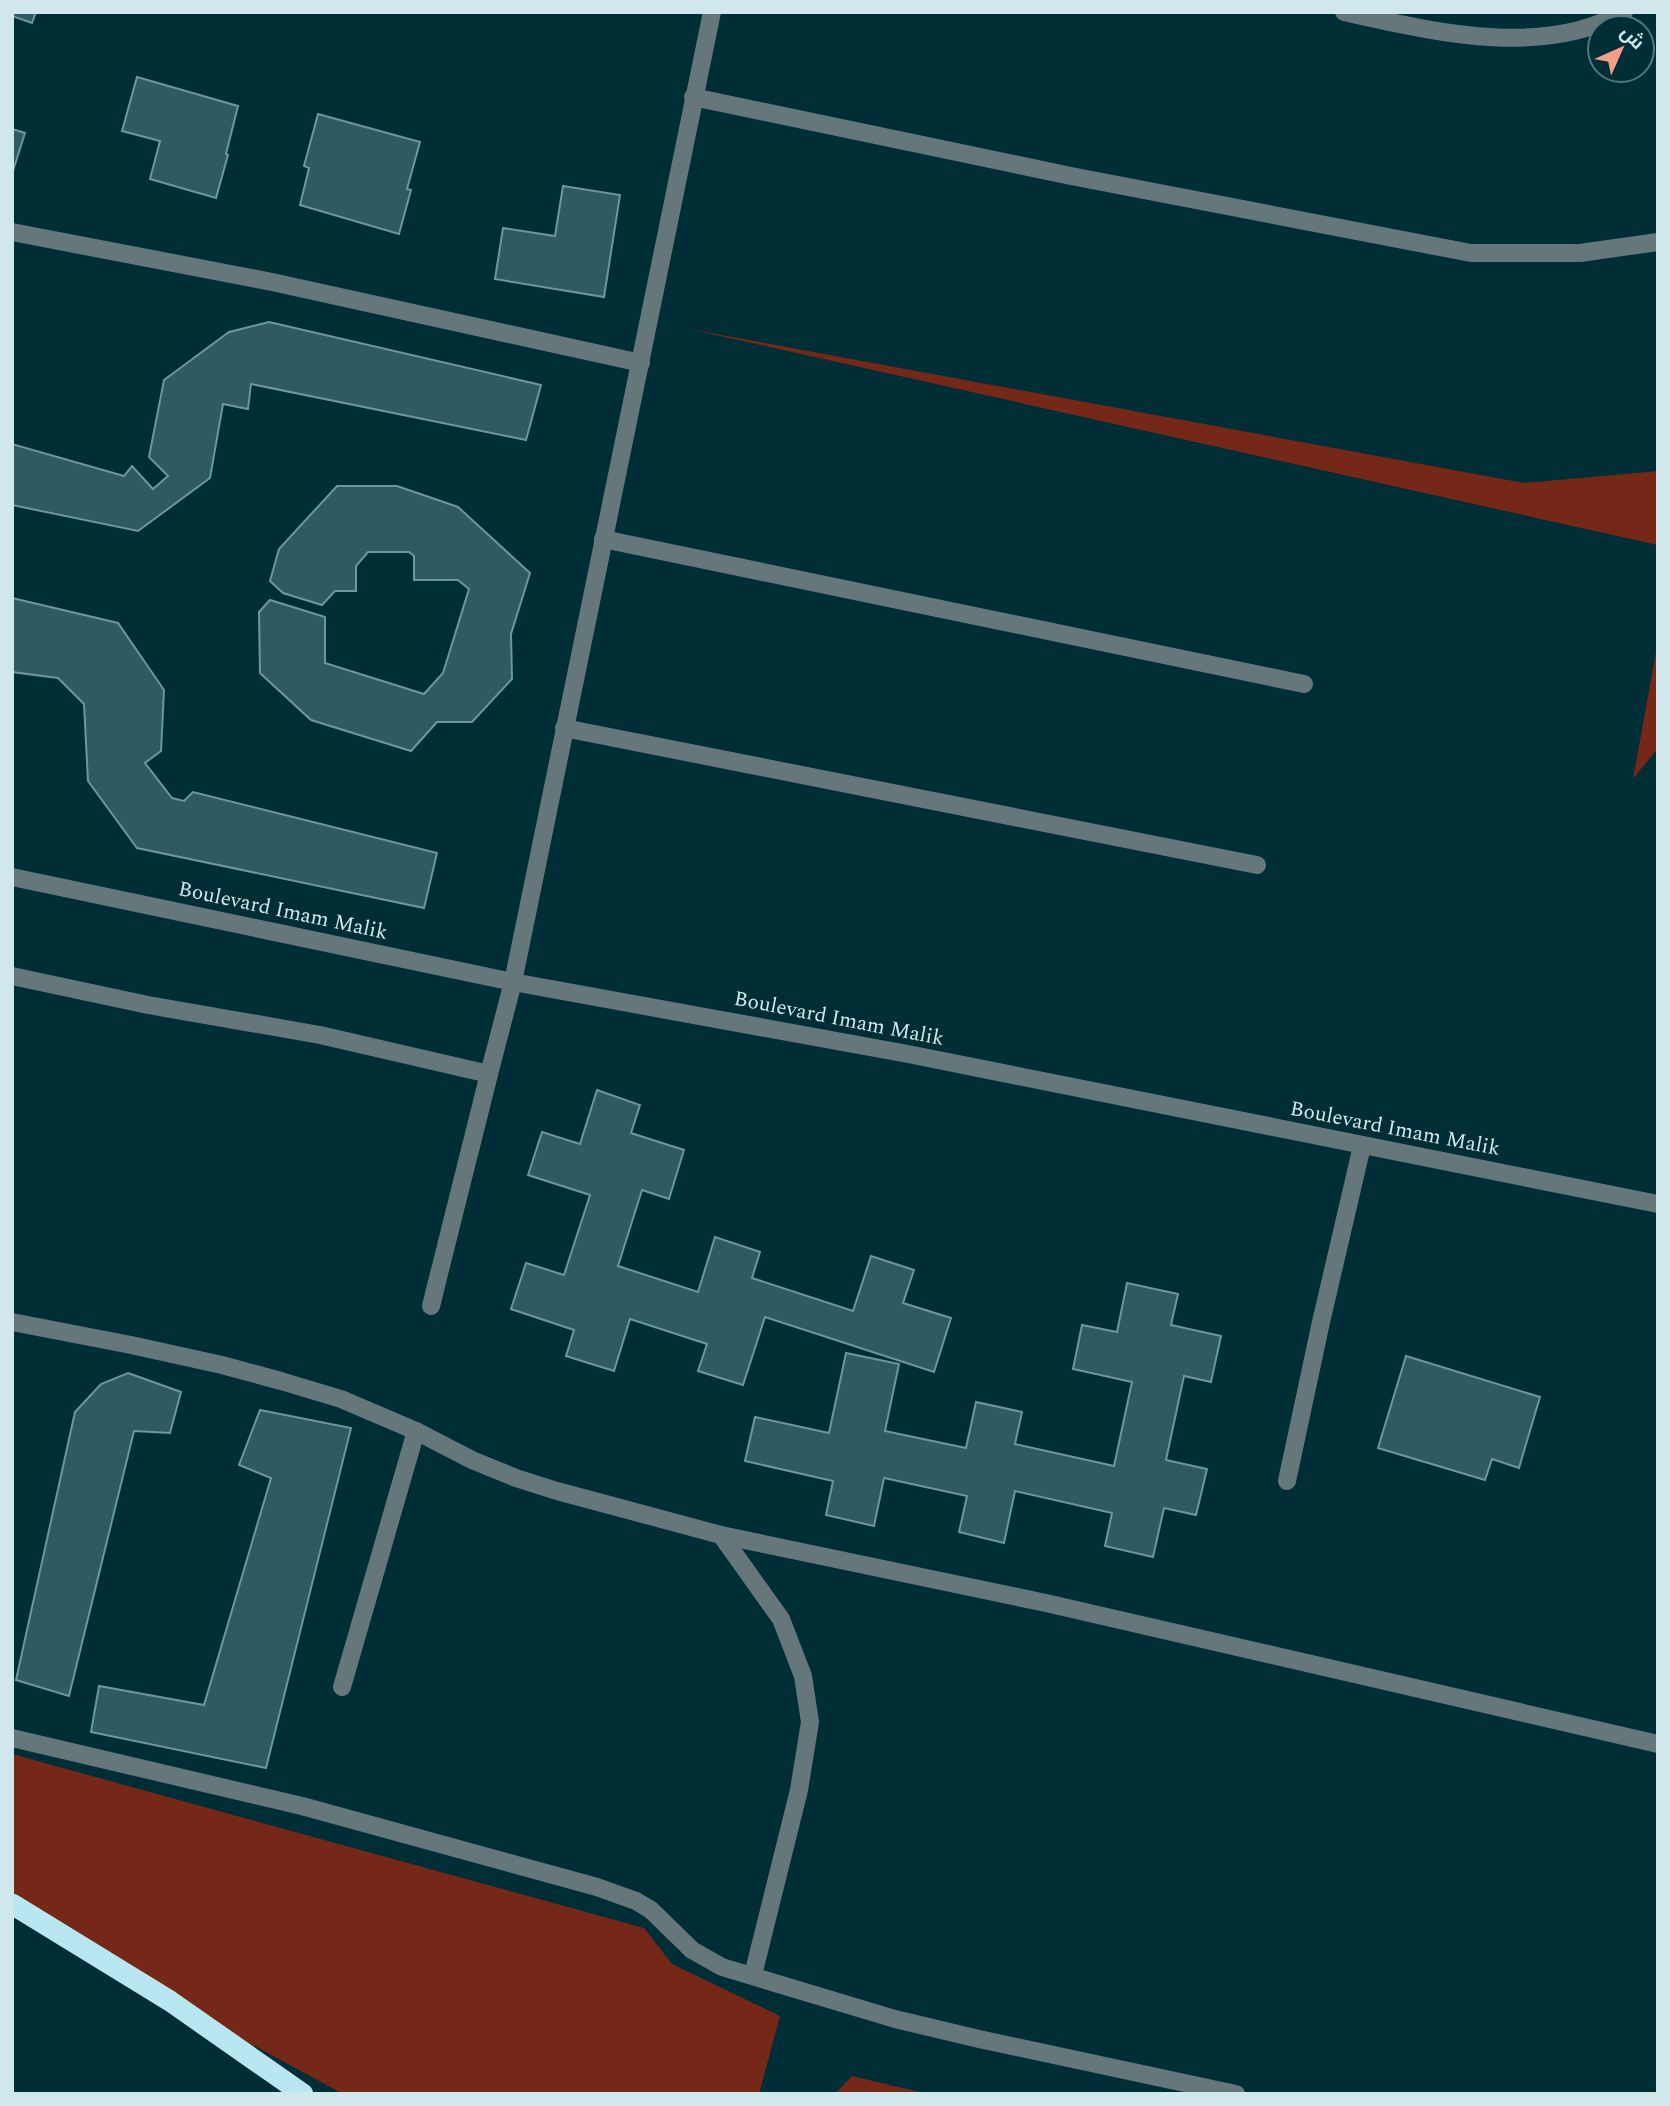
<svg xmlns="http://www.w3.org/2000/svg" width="1670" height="2106" font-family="Spectral,Cairo,serif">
<rect width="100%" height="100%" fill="#002e36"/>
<g fill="#752817">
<path d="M 689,329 L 1524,483 L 1658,471 L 1658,545 Z"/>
<path d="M 1658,641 L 1658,748 L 1633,779 Z"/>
<path d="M 12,1754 L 644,1928 L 672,1964 L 780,2016 L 759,2094 L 343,2094 L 12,1914 Z"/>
<path d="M 852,2076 L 928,2094 L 835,2094 Z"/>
</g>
<g fill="#2f5a63" stroke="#6b97a1" stroke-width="2">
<path d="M 12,12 L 36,12 L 32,23 L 12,16 Z"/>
<path d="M 137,77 L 238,106 L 226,154 L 228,155 L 216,198 L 150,179 L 160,141 L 122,131 Z"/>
<path d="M 318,114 L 420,142 L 407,189 L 411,190 L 399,234 L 300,205 L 309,168 L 304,166 Z"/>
<path d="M 12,129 L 25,133 L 12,174 Z"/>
<path d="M 563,186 L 620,195 L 604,297 L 495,279 L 503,228 L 555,236 Z"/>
<path d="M 269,322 L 541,385 L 526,440 L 251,384 L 248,409 L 223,404 L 210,478 L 138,531 L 12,505 L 12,444 L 124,476 L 132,466 L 153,489 L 168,476 L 149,457 L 164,380 L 229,332 Z"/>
<path d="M 337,486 L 397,486 L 458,507 L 530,573 L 511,634 L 512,679 L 472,722 L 437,722 L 411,751 L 311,720 L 260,673 L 259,612 L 270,600 L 325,617 L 325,663 L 424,694 L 443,673 L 469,589 L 458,580 L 414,580 L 414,556 L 409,552 L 368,552 L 356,566 L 356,591 L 335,591 L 322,605 L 283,593 L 270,581 L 279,549 Z"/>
<path d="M 12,598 L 118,623 L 164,690 L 161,751 L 145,763 L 172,798 L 184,801 L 193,792 L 437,853 L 424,908 L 137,848 L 88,781 L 84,704 L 58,678 L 12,672 Z"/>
<path d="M 597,1090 L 640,1105 L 631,1133 L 684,1150 L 669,1199 L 642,1190 L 618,1266 L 698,1292 L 715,1237 L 760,1252 L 752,1278 L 853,1311 L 871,1256 L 914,1270 L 903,1303 L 951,1318 L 934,1372 L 765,1317 L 743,1385 L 698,1371 L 707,1344 L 630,1319 L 614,1371 L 566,1356 L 574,1330 L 511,1309 L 526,1263 L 564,1275 L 590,1195 L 528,1175 L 542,1132 L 580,1144 Z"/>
<path d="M 1127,1283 L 1178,1294 L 1171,1325 L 1221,1336 L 1211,1382 L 1184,1376 L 1166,1460 L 1207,1469 L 1196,1515 L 1164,1508 L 1153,1557 L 1105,1546 L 1112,1513 L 1015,1491 L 1004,1543 L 959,1532 L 967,1496 L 884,1478 L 874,1526 L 826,1515 L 833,1481 L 745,1461 L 755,1417 L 829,1433 L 846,1353 L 899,1364 L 885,1431 L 966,1448 L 976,1402 L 1022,1412 L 1015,1444 L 1114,1466 L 1132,1382 L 1073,1369 L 1082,1325 L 1117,1332 Z"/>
<path d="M 1406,1356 L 1540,1397 L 1519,1468 L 1492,1459 L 1485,1480 L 1378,1448 Z"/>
<path d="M 128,1373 L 181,1392 L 170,1433 L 134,1431 L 69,1696 L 16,1680 L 75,1412 L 101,1384 Z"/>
<path d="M 260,1410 L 351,1428 L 266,1768 L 91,1732 L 99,1686 L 204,1705 L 271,1478 L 239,1465 Z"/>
</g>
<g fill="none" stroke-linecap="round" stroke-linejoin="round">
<g stroke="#65777b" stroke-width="18">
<path d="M 1344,12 C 1431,31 1541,59 1624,12"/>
<path d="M 693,97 L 1071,176 L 1471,253 L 1580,253 L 1658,242"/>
<path d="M 12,232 L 272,282 L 641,363"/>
<path d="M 603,539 L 1304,684"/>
<path d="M 564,728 L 1257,865"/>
<path d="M 12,877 L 513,982 L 908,1054 L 1658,1204"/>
<path d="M 12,976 L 148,1005 L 320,1035 L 489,1074 L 513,982 L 712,12"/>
<path d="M 431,1306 L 489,1074"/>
<path d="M 12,1322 L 131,1345 L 222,1365 L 281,1381 L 341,1399 L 416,1431 L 472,1460 L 516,1478 L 557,1491 L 721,1535 L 1046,1603 L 1658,1744"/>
<path d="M 1287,1481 L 1321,1322 L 1362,1146"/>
<path d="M 721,1535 L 781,1619 L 803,1676 L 810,1722 L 799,1790 L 753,1975"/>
<path d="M 342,1687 L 416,1431"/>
<path d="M 12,1738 L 302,1806 L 597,1887 L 636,1901 L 651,1910 L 692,1950 L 722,1967 L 895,2019 L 979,2039 L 1236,2094"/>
</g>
<path stroke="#b8e6f1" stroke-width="21" d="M 12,1904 L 170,2001 L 303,2094"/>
</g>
<g text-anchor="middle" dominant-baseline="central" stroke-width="6" stroke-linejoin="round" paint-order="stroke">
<g font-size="21" fill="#d0e7ec" stroke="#002e36">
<text transform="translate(283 911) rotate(12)">Boulevard Imam Malik</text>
<text transform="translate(839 1019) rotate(11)">Boulevard Imam Malik</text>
<text transform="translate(1395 1129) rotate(11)">Boulevard Imam Malik</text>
</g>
</g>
<rect width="1670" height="2106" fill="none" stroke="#d0e7ec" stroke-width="28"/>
<g transform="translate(1621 49) rotate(45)"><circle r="33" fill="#002e36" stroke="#53787f" stroke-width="2"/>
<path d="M0-5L12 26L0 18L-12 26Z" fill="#f49e89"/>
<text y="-10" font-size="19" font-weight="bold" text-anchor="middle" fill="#d0e7ec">ش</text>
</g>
</svg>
